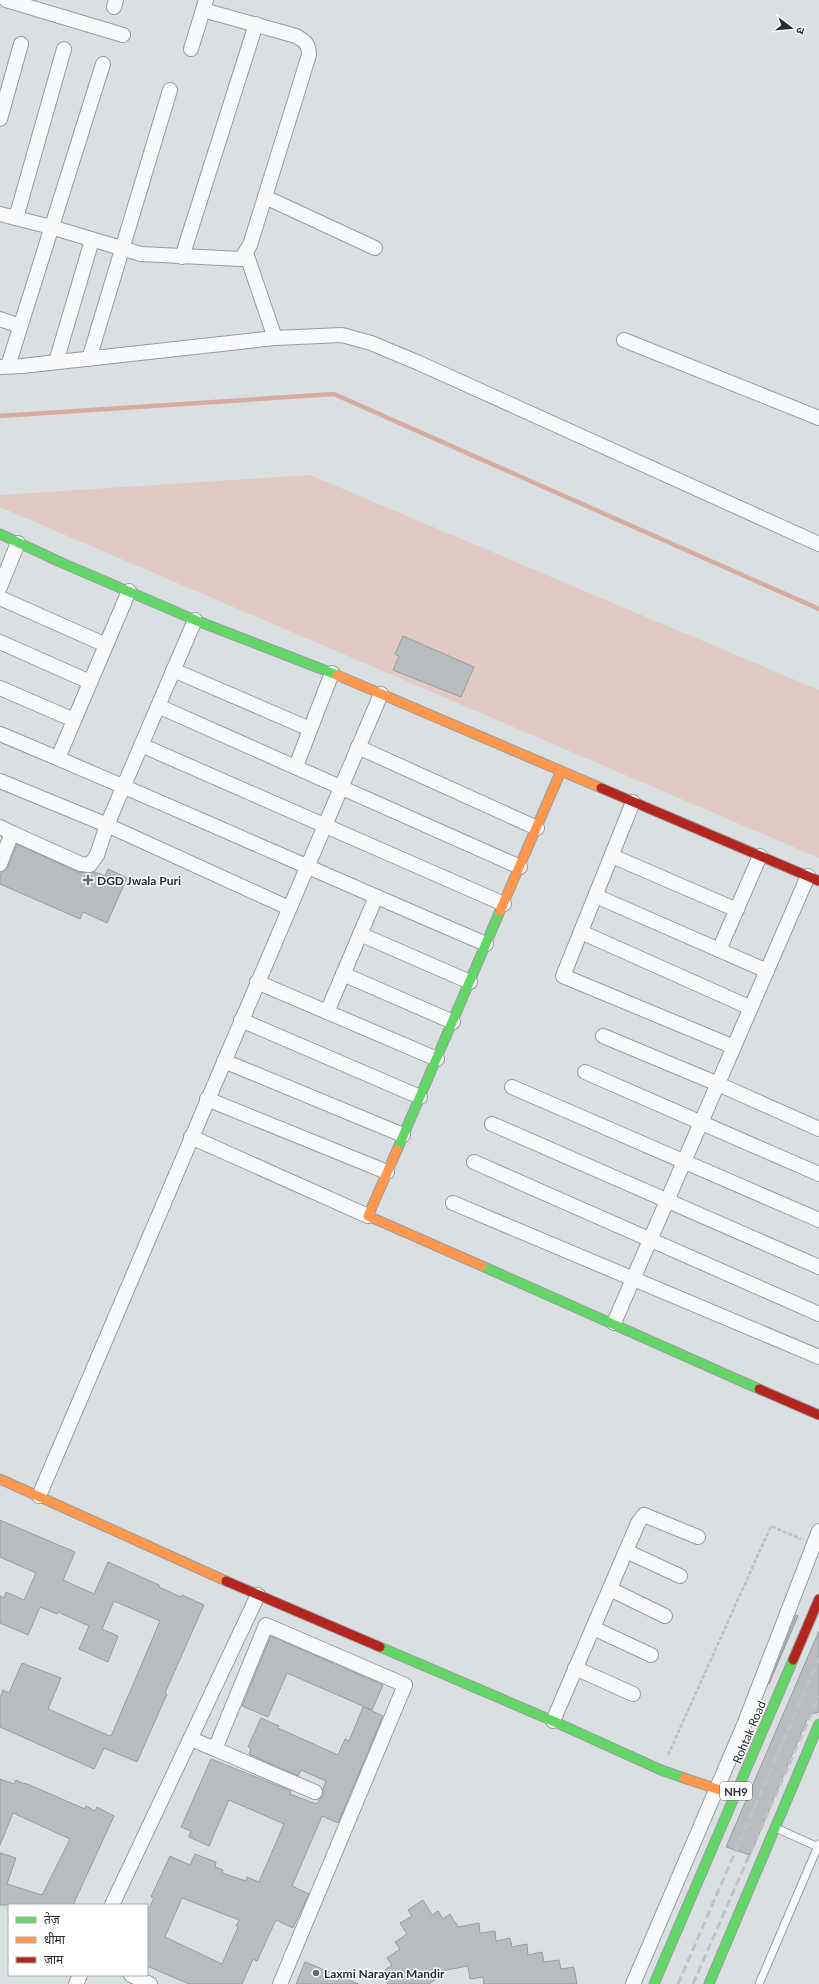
<svg xmlns="http://www.w3.org/2000/svg" width="819" height="1984" font-family="Lato,'Noto Sans Devanagari',sans-serif">
<rect width="100%" height="100%" fill="#dadfe2"/>
<path fill="#e1cac4" d="M 310,475 L 819,690 L 819,858 L 0,507 L 0,495 Z"/>
<g fill="none" stroke-linecap="round" stroke-linejoin="round">
<path stroke="#d6aca1" stroke-width="4.5" d="M 0,416 L 334,394 L 819,609"/>
</g>
<g fill="#b8bcbf" stroke="#999c9e" fill-rule="evenodd">
<path d="M 403,636 L 474,667 L 461,697 L 393,670 L 399,656 L 395,654 Z"/>
<path d="M 17,844 L 78,872 L 89,873 L 95,872 L 105,876 L 108,869 L 127,878 L 107,923 L 83,912 L 80,919 L 0,884 L 0,874 L 8,867 Z"/>
<path d="M 0,1520 L 75,1552 L 63,1580 L 94,1594 L 108,1562 L 159,1585 L 159,1587 L 181,1597 L 182,1595 L 204,1605 L 165,1693 L 167,1694 L 137,1762 L 104,1748 L 94,1769 L 0,1727 L 0,1698 L 3,1690 L 9,1693 L 22,1663 L 61,1678 L 48,1709 L 110,1736 L 112,1734 L 160,1621 L 114,1601 L 102,1629 L 118,1636 L 108,1662 L 79,1649 L 89,1626 L 58,1612 L 57,1614 L 40,1607 L 28,1635 L 0,1623 L 0,1596 L 4,1598 L 6,1592 L 24,1600 L 36,1573 L 0,1557 Z"/>
<path d="M 796,1615 L 798,1616 L 769,1684 Z"/>
<path d="M 819,1631 L 819,1712 L 812,1714 L 807,1719 L 750,1855 L 726,1847 Z"/>
<path d="M 271,1636 L 383,1685 L 372,1710 L 287,1673 L 268,1717 L 242,1706 Z"/>
<path d="M 363,1707 L 383,1716 L 338,1823 L 322,1816 L 292,1886 L 309,1894 L 293,1928 L 276,1920 L 257,1961 L 253,1959 L 242,1984 L 189,1984 L 147,1966 L 147,1912 L 154,1898 L 151,1897 L 170,1856 L 190,1865 L 195,1854 L 216,1862 L 215,1867 L 223,1870 L 222,1873 L 246,1881 L 247,1877 L 259,1882 L 284,1824 L 229,1800 L 209,1846 L 189,1837 L 191,1831 L 181,1827 L 211,1759 L 291,1791 L 290,1794 L 316,1804 L 323,1796 L 323,1789 L 326,1781 L 301,1770 L 298,1776 L 249,1754 L 251,1749 L 248,1747 L 261,1718 L 279,1726 L 278,1728 L 338,1755 L 345,1739 L 349,1741 ZM 182,1898 L 239,1920 L 236,1926 L 238,1927 L 222,1964 L 165,1937 Z"/>
<path d="M 0,1779 L 14,1784 L 16,1780 L 24,1784 L 25,1783 L 85,1809 L 86,1806 L 95,1811 L 97,1807 L 114,1816 L 73,1905 L 0,1905 L 0,1853 L 16,1858 L 7,1884 L 42,1895 L 70,1839 L 13,1813 L 0,1845 Z"/>
<path d="M 423,1900 L 432,1915 L 438,1911 L 443,1919 L 450,1914 L 458,1927 L 479,1923 L 480,1933 L 495,1931 L 496,1941 L 510,1938 L 512,1947 L 527,1944 L 528,1955 L 542,1952 L 544,1962 L 559,1960 L 561,1969 L 574,1967 L 577,1984 L 484,1984 L 483,1977 L 470,1979 L 468,1966 L 435,1972 L 439,1977 L 429,1984 L 388,1984 L 381,1973 L 392,1965 L 387,1958 L 400,1949 L 395,1942 L 407,1934 L 400,1923 L 412,1916 L 408,1910 Z"/>
<path d="M 305,1962 L 359,1984 L 296,1984 Z"/>
</g>
<g fill="none" stroke-linecap="round" stroke-linejoin="round">
<g stroke="#989b9e" stroke-width="9">
<g id="lane">
<path d="M 778,1829 L 818,1847"/>
<path d="M 759,1984 L 819,1844"/>
</g>
</g>
<g stroke="#989b9e" stroke-width="16">
<g id="street">
<path d="M 6,0 L 123,35"/>
<path d="M 114,7 L 116,0"/>
<path d="M 191,49 L 206,0"/>
<path d="M 0,119 L 21,44"/>
<path d="M 265,197 L 375,248"/>
<path d="M 0,214 L 51,227 L 141,254 L 241,259 L 250,245 L 309,55 C 309,44 305,41 296,36 L 203,10"/>
<path d="M 16,218 L 64,49"/>
<path d="M 246,253 L 275,338"/>
<path d="M 182,257 L 256,24"/>
<path d="M 0,319 L 20,326"/>
<path d="M 624,340 L 819,418"/>
<path d="M 89,359 L 170,90"/>
<path d="M 56,362 L 92,240"/>
<path d="M 8,366 L 103,64"/>
<path d="M 0,367 L 22,366 L 275,338 L 342,335 L 371,343 L 419,363 L 819,544"/>
<path d="M 0,587 L 18,543"/>
<path d="M 0,598 L 106,645"/>
<path d="M 0,642 L 90,682"/>
<path d="M 173,670 L 310,729"/>
<path d="M 0,688 L 74,720"/>
<path d="M 158,706 L 520,867"/>
<path d="M 0,734 C 163,802 324,875 486,944"/>
<path d="M 141,745 L 504,904"/>
<path d="M 358,747 L 537,828"/>
<path d="M 58,758 L 129,591"/>
<path d="M 296,766 L 332,673"/>
<path d="M 0,781 L 107,825 L 289,908"/>
<path d="M 633,802 L 563,976 L 734,1047"/>
<path d="M 0,827 L 12,833"/>
<path d="M 612,856 L 737,910"/>
<path d="M 0,864 L 12,833 L 81,864 L 90,865 L 97,855 L 107,825 L 195,620"/>
<path d="M 596,896 L 767,971"/>
<path d="M 581,932 L 751,1008"/>
<path d="M 360,934 L 470,982"/>
<path d="M 719,950 L 760,856"/>
<path d="M 343,974 L 453,1022"/>
<path d="M 257,982 L 437,1059"/>
<path d="M 327,1012 L 376,897"/>
<path d="M 241,1020 L 420,1097"/>
<path d="M 603,1036 L 718,1084 L 819,1129"/>
<path d="M 224,1061 L 403,1135"/>
<path d="M 585,1072 L 819,1174"/>
<path d="M 512,1087 L 819,1220"/>
<path d="M 207,1099 L 387,1172"/>
<path d="M 492,1124 L 819,1267"/>
<path d="M 191,1137 L 368,1216"/>
<path d="M 474,1162 L 819,1314"/>
<path d="M 453,1203 L 819,1357"/>
<path d="M 614,1323 L 808,876"/>
<path d="M 39,1496 L 381,694"/>
<path d="M 626,1551 L 680,1576"/>
<path d="M 610,1589 L 665,1616"/>
<path d="M 593,1628 L 651,1655"/>
<path d="M 575,1668 L 633,1694"/>
<path d="M 553,1721 L 638,1523 L 644,1515 L 698,1537"/>
<path d="M 191,1739 L 215,1749 L 266,1625 L 405,1685 L 280,1984"/>
<path d="M 215,1749 L 315,1792"/>
<path d="M 112,1905 L 258,1595"/>
<path d="M 131,1975 L 150,1984"/>
<path d="M 76,1984 L 80,1975"/>
<path d="M 633,1984 L 744,1725 L 819,1531"/>
</g>
</g>
<g stroke="#989b9e" stroke-width="11">
<g id="fast">
<path d="M 0,534 L 60,562 L 195,620 L 337,675"/>
<path d="M 397,1150 L 500,911"/>
<path d="M 482,1266 L 759,1389"/>
<path d="M 380,1647 L 553,1721 L 661,1770 L 684,1778"/>
<path d="M 654,1984 L 793,1660"/>
<path d="M 709,1984 L 819,1724"/>
</g>
</g>
<g stroke="#989b9e" stroke-width="11">
<g id="slow">
<path d="M 337,675 L 601,788"/>
<path d="M 500,911 L 561,771"/>
<path d="M 397,1150 L 368,1216 L 482,1266"/>
<path d="M 0,1479 L 226,1581"/>
<path d="M 684,1778 L 735,1795"/>
</g>
</g>
<g stroke="#989b9e" stroke-width="11">
<g id="jam">
<path d="M 601,788 L 819,881"/>
<path d="M 759,1389 L 819,1415"/>
<path d="M 226,1581 L 380,1647"/>
<path d="M 793,1660 L 819,1599"/>
</g>
</g>
<path stroke="#bcbebf" stroke-width="2.5" stroke-dasharray="4 2" stroke-linecap="butt" d="M 668,1755 L 771,1526 L 801,1539"/>
<use href="#lane" stroke="#f9fafb" stroke-width="7"/>
<use href="#street" stroke="#f9fafb" stroke-width="14"/>
<use href="#fast" stroke="#63d668" stroke-width="9"/>
<use href="#slow" stroke="#ff974d" stroke-width="9"/>
<use href="#jam" stroke="#b3261e" stroke-width="9"/>
<g stroke="#c0c2c3" stroke-width="3" stroke-dasharray="8 4" stroke-linecap="butt">
<path d="M 678,1984 L 819,1658"/>
<path d="M 693,1984 L 819,1696"/>
</g>
</g>
<g fill="#666b6e" stroke="#fff" stroke-width="1.5">
<path d="M86 874h4v4h4v4h-4v4h-4v-4h-4v-4h4z"/>
<circle cx="316" cy="1973" r="4"/>
</g>
<g text-anchor="middle" dominant-baseline="central" stroke-width="3" stroke-linejoin="round" paint-order="stroke">
<rect fill="#fff" stroke="#686b6d" stroke-width="1" x="720" y="1782" width="32" height="18" rx="3"/>
<g font-size="11" font-weight="bold" fill="#282c2f">
<text x="736" y="1791">NH9</text>
</g>
<g font-size="12" font-weight="bold" fill="#282c2f" stroke="#fff" text-anchor="start">
<text x="97" y="880">DGD Jwala Puri</text>
<text x="324" y="1973">Laxmi Narayan Mandir</text>
</g>
<g font-size="12" fill="#282c2f" stroke="#fff">
<text transform="translate(749 1732) rotate(-67)">Rohtak Road</text>
</g>
</g>
<rect x="8" y="1904" width="140" height="72" fill="#ffffff" stroke="#a9abac"/>
<rect x="16" y="1917" width="20" height="6" fill="#63d668" stroke="#a9abac"/>
<text x="44" y="1924" font-size="12" fill="#282c2f">तेज़</text>
<rect x="16" y="1937" width="20" height="6" fill="#ff974d" stroke="#a9abac"/>
<text x="44" y="1944" font-size="12" fill="#282c2f">धीमा</text>
<rect x="16" y="1957" width="20" height="6" fill="#b3261e" stroke="#a9abac"/>
<text x="44" y="1964" font-size="12" fill="#282c2f">जाम</text>
<g transform="translate(791 28) rotate(106)" stroke="#ffffff" stroke-width="3" paint-order="stroke">
<path d="M0-3L7 15L0 10L-7 15Z" fill="#282c2f"/>
<text y="-6" font-size="11" font-weight="bold" text-anchor="middle" fill="#282c2f">उ</text>
</g>
</svg>
